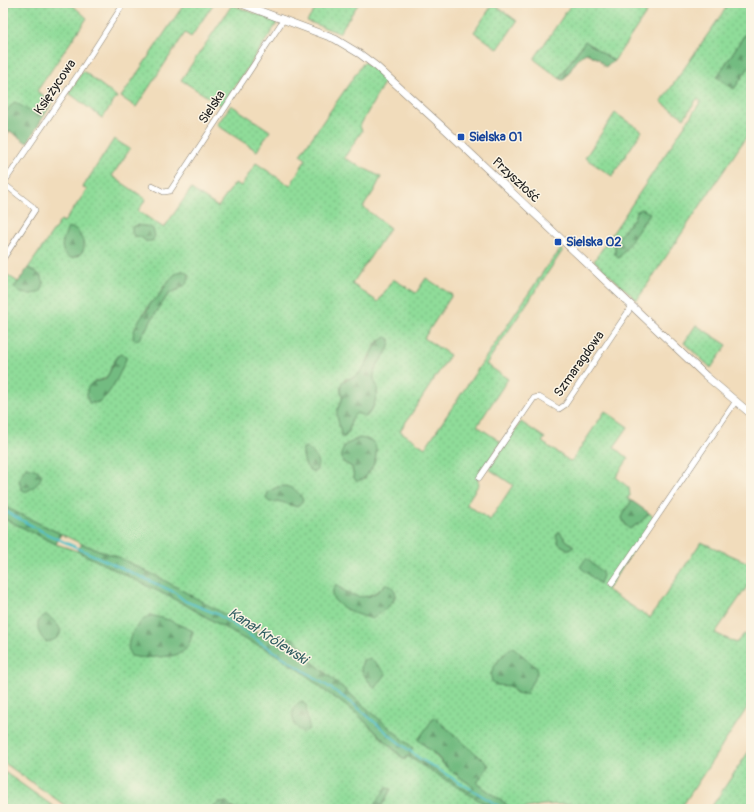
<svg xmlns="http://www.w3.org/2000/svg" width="754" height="812" font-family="Pangolin,sans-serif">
<defs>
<pattern id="grass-dots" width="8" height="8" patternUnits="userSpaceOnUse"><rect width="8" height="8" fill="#8fdc99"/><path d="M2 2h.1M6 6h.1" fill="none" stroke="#7bbc83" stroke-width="1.8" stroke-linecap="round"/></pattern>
<pattern id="forest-firs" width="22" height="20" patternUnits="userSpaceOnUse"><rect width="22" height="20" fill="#73bc81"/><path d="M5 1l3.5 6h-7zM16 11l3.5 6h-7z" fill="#5e9869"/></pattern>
</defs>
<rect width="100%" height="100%" fill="#fcf5e5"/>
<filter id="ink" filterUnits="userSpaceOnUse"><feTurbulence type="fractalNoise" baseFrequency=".025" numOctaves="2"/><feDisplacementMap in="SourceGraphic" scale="8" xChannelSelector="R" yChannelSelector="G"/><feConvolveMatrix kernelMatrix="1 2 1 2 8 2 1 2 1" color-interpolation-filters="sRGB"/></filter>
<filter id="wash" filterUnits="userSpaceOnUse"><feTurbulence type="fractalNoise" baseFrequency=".012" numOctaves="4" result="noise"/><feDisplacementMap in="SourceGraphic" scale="16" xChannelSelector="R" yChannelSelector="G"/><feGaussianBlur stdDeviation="0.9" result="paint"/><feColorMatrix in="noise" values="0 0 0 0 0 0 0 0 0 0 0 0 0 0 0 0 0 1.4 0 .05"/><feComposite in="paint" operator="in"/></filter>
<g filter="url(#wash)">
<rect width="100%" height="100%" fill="#f1dcbb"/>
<g fill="url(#grass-dots)" stroke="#567c5a" fill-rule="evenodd">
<path d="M 12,3 L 70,3 L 87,18 L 37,91 L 53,103 L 49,108 L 44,107 L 38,116 L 3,114 L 3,16 Z"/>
<path d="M 185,3 L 214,3 L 191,37 L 185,33 L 136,107 L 121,97 Z"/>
<path d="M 320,3 L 359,3 L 339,33 L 307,21 Z"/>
<path d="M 572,3 L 653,3 L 614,61 L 585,41 L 559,78 L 534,59 Z"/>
<path d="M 718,3 L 751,3 L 751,25 L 717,77 L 734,89 L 751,64 L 751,130 L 637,300 L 594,261 L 701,101 L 697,99 L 684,118 L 661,102 L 726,8 ZM 636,212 L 650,213 L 619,258 L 615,254 L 615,241 L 634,219 Z"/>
<path d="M 493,4 L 517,21 L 498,49 L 474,32 Z"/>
<path d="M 232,5 L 276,21 L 276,25 L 222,106 L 181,80 Z"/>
<path d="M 364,62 L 386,79 L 360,126 L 362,131 L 344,158 L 381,177 L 374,191 L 363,207 L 390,228 L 352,284 L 378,302 L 393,279 L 416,293 L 426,278 L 452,295 L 424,338 L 450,355 L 400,431 L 425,448 L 545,269 L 561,249 L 563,250 L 486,364 L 508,379 L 477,426 L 501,442 L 477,478 L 479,484 L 466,504 L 490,520 L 513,485 L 489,469 L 521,422 L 545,438 L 542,442 L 571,462 L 605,411 L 628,427 L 614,447 L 628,459 L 616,477 L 629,488 L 630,496 L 627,498 L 632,501 L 625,510 L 623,521 L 627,527 L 637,525 L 649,513 L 655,518 L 607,590 L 650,618 L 701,542 L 751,564 L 751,581 L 715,633 L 736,643 L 744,634 L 751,638 L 751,702 L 681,808 L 599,806 L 569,804 L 542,805 L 522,809 L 515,809 L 511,808 L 477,783 L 488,765 L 434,717 L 430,750 L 448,769 L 474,787 L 470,792 L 408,754 L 413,748 L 308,658 L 302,646 L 288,637 L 275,636 L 251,623 L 240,624 L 160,578 L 118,557 L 82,544 L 3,506 L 3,272 L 18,282 L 14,288 L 43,287 C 44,276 36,272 28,268 L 61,220 L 64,222 L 87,190 L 83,187 L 114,139 L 130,149 L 112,176 L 146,199 L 138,211 L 164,228 L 191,189 L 218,207 L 235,183 L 241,186 L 256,163 L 290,186 L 306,159 L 300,155 ZM 144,226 L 150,227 L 146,241 L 141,237 ZM 78,232 L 82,242 L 80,255 L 71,258 L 62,242 L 65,237 ZM 183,271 L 178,290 L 172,292 L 167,296 L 140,338 L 143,314 L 151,303 L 157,299 L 164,286 L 174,275 L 178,272 ZM 390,339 C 391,353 377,360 374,373 C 372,380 378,386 377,395 C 376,400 373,405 372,410 L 361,414 L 357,413 C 349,418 351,426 348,434 C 334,421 336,413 343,397 C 339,390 341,386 345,379 C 366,378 367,354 378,341 ZM 126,359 L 107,395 L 97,403 L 94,381 C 107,380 109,375 112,364 ZM 356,439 L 376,450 L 372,468 L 364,479 L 354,478 L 352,467 L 343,462 L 353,441 ZM 559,531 L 566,540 L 574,546 L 569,550 L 559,544 ZM 386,583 L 395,591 C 397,603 386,608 377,614 L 348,610 L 342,606 L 339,587 C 344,590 350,595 356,597 C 367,599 380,591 386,583 ZM 506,652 L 534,678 L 526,692 L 516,693 L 509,686 L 504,685 L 491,674 L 497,662 ZM 363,660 L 374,662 L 381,669 L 375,689 C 371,684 361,672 361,667 C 361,666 363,661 363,660 Z"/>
<path d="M 83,71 L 117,97 L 102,118 L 69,93 Z"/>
<path d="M 231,105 L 270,131 L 257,151 L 217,125 Z"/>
<path d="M 615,113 L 642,131 L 612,176 L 585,158 Z"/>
<path d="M 696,325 L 727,345 L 711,368 L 684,343 Z"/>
<path d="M 3,518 L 56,544 L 77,551 L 184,604 L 244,639 L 267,649 L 304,673 L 324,690 L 356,713 L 404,760 L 407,756 L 493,809 L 380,809 L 391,789 L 386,788 L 372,809 L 234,809 L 233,807 L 218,803 L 212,809 L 70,809 L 3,762 Z"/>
<path d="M 751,748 L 751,809 L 710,809 Z"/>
<path d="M 3,771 L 57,809 L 3,809 Z"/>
</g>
<g fill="url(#forest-firs)" stroke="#486c4e">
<path d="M 751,25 L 751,64 L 734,89 L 717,77 Z"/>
<path d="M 585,41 L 614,61 L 605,67 L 599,59 L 586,53 C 576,58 571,71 564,80 L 562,80 L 559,78 Z"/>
<path d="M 15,102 L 38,116 L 43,107 L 49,108 L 27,143 L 10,131 L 4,139 L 3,138 L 3,114 Z"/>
<path d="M 641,209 L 650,213 L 619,258 L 615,254 L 615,241 L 634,219 L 636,212 Z"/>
<path d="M 138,225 L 150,227 L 153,229 L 155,236 L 152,241 L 146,241 L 141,237 L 134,236 L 132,233 L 132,227 Z"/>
<path d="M 68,227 L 76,229 C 85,242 90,253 71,258 C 56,251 64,239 68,227 Z"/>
<path d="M 28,268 C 38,272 48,279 41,291 C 33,296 20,295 14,288 Z"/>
<path d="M 183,271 L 186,272 L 189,275 C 189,289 176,288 167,296 L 140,338 L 137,340 L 133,339 C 133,326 141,318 148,309 C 149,307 149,305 150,303 C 152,301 156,300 158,297 C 165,288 170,273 183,271 Z"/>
<path d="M 386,337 L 390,339 C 391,354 375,361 374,375 C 373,380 376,382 377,387 C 379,393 372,413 366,417 L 357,413 C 348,419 352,429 345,437 L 342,437 L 337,416 L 337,411 L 343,397 C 340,392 340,388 342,382 L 358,375 L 369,359 L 377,343 Z"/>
<path d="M 120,354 L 126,356 L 126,359 C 120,373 107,407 89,403 C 86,397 85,385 94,382 C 98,380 102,382 106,378 C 112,371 112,361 120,354 Z"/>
<path d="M 360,438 C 364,439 369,439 373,442 C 382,449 371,481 356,481 L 354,478 L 352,467 L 343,462 L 341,454 L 345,445 Z"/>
<path d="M 306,447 C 314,452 322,462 315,472 C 305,471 302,457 303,448 Z"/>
<path d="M 26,467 C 39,469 47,474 36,485 C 34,487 30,490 27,491 C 25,492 24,491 21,489 L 19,478 Z"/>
<path d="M 282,486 C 291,486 299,491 303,500 L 297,507 L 281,502 L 270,502 L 266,499 L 268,492 L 275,488 Z"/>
<path d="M 632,501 L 649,513 L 642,521 L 630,529 L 627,527 L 622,518 L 625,510 Z"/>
<path d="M 3,506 L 61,534 L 56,544 L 3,518 Z"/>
<path d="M 559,531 L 566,540 L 574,547 L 569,550 L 559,544 L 556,536 Z"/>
<path d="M 82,544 L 118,557 L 160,578 L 267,638 C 288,632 299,639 308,658 L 413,748 L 409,754 L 470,792 L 474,787 L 448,769 L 437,756 L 418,740 L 434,717 L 489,765 L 477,783 L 511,808 L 511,809 L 493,809 L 407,756 L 405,760 L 356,713 L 324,690 L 304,673 L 267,649 L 244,639 L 184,604 L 77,551 Z"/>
<path d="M 586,558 L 602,572 L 603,576 L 600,584 L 580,567 Z"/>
<path d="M 386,583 L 391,586 L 395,591 C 397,605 381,610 373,619 C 359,615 341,610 332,597 L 333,590 L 336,584 C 351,600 373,602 386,583 Z"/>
<path d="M 46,615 C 61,624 69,638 46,642 C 37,634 33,620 46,615 Z"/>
<path d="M 150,615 L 169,620 L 193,631 C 188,656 177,656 156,657 C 147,658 140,658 131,656 C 122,643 137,622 150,615 Z"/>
<path d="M 513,647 L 537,668 C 538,678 528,685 527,694 C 517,695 516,692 509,686 L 496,685 C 494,684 493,683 492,681 C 487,669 505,653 513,647 Z"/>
<path d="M 366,659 C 375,659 380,668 386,674 L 375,689 C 371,684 361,673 361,667 C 361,666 363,661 363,660 Z"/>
<path d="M 301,701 L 306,705 C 307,709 306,711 307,716 C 307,721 309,724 309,729 L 304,732 C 291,727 288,709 301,701 Z"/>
<path d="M 386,788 L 391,789 L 380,809 L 372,809 Z"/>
<path d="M 227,802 L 234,809 L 212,809 L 218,803 Z"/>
</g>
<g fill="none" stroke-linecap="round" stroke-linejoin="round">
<path stroke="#54c2cb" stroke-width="2" d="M 3,510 L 47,534 L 174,592 L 185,601 L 217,614 L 332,689 L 356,706 L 393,738 L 419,758 L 504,809"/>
</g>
</g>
<g filter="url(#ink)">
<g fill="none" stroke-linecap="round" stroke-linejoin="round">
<g stroke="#867c6c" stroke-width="6">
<g id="street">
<path d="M 3,184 L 79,73 L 124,3"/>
<path d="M 152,186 L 164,192 L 170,191 L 284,19"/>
<path d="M 3,259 L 35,210 L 32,206 L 3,183"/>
<path d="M 479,478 L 534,398 L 539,397 L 559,409 L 565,405 L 632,306"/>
<path d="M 612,583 L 736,401"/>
</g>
</g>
<g stroke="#867c6c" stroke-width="8">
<path id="secondary" d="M 239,3 L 335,39 L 360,54 L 376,66 L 446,130 L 706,376 L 751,414"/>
</g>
<use href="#street" stroke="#fff" stroke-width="5"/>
<use href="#secondary" stroke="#fff" stroke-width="7"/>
</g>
</g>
<g fill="#1a4fb4" stroke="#fcf5e5" stroke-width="1.5">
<rect x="457" y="133" width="8" height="8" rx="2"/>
<rect x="554" y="238" width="8" height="8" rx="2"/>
</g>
<g text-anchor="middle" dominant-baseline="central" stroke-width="3" stroke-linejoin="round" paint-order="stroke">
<g font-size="13" fill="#1c1c1c" stroke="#fcf5e5">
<text transform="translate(55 87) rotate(-56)">Księżycowa</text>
<text transform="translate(212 107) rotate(-57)">Sielska</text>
<text transform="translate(516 180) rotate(43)">Przyszłość</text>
<text transform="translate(579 364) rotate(-55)">Szmaragdowa</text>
</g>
<g font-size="13" font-weight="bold" fill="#164399" stroke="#fcf5e5" text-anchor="start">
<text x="469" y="137">Sielska 01</text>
<text x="566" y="242">Sielska 02</text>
</g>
<g font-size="14" font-style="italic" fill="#325e62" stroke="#fcf5e5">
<text transform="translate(268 636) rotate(33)">Kanał Królewski</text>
</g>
</g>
<rect width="754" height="812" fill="none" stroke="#fcf5e5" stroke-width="16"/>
</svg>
